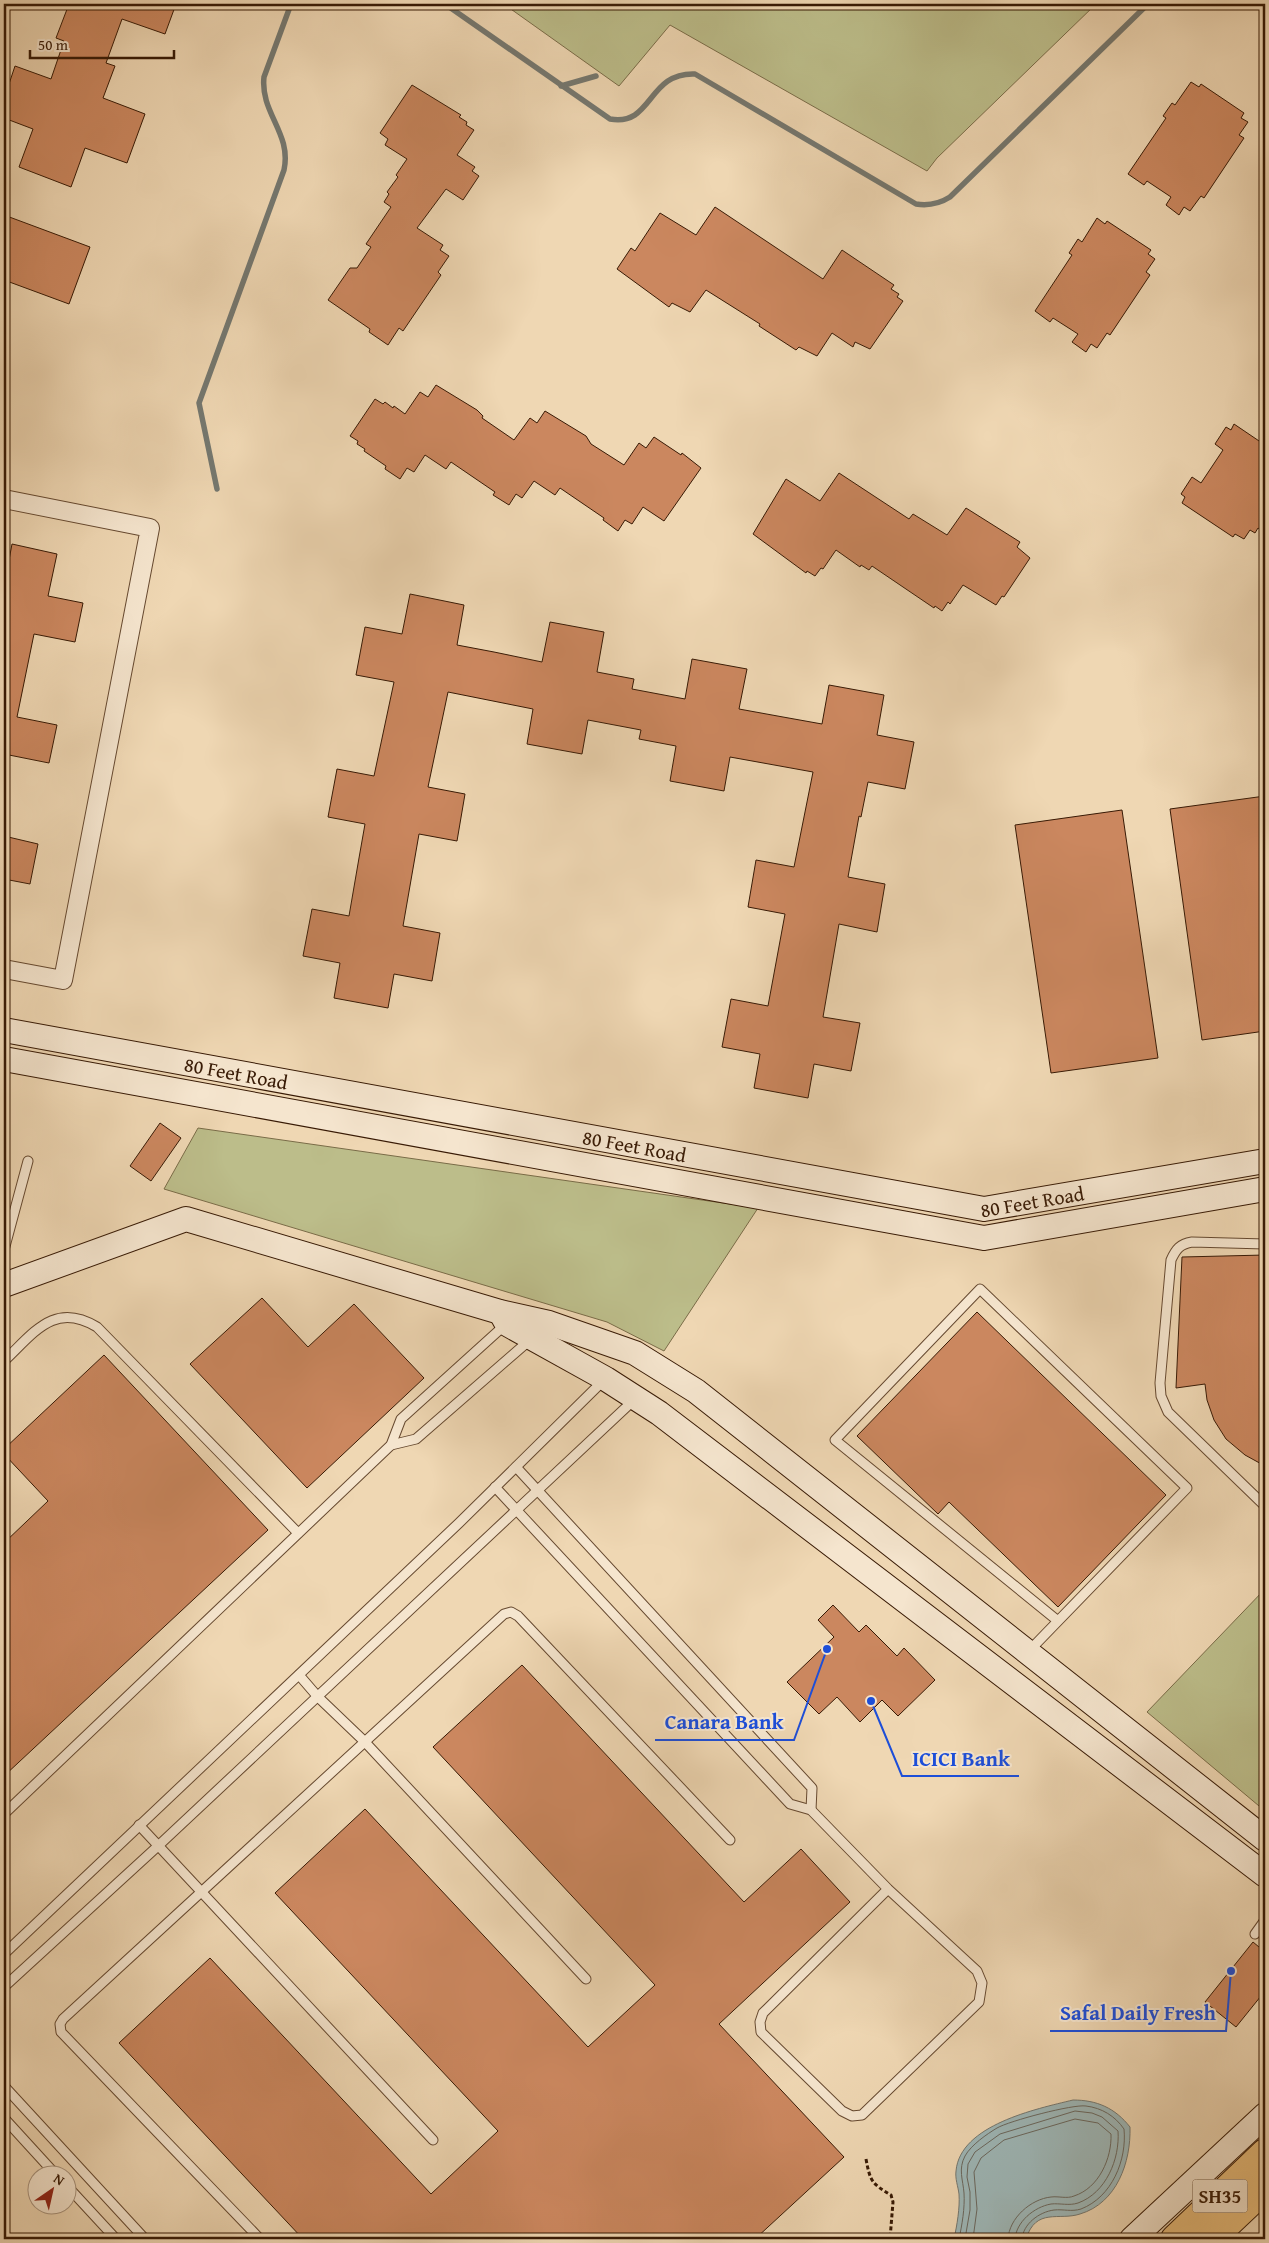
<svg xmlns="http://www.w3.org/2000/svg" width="1269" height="2243" font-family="'Gentium Book Plus',serif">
<rect width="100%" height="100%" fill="#efd7b3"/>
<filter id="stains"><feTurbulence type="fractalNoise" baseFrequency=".004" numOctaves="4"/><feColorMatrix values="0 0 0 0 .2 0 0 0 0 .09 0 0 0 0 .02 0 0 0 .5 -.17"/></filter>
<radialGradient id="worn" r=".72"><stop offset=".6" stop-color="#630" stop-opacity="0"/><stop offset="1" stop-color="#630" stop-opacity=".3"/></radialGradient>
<g fill="#bcbd8a" stroke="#7a6c48">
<path d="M 512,4 L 1096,4 L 937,158 L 927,171 L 670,25 L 619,86 L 508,7 Z"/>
<path d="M 198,1128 L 758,1208 L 664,1351 L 607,1322 L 164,1189 Z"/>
<path d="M 1265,1589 L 1265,1811 L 1147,1712 Z"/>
</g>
<path fill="#9eb7b7" stroke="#757870" d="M 1073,2100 C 1097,2100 1115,2108 1130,2127 C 1131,2162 1117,2203 1080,2214 C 1059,2221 1036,2207 1026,2239 L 954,2239 C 957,2225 960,2208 959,2194 C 958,2186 955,2179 956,2171 C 960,2125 1036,2109 1073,2100 Z"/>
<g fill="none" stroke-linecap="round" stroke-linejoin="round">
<g stroke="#6b685e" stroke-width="1">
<path d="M 959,2239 C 962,2225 965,2208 964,2193 C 963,2180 958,2169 965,2156 C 971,2145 987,2134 997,2128 C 1009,2121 1073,2104 1086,2106 C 1102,2108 1115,2116 1124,2129 C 1127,2160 1112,2197 1081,2209 C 1071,2212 1064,2209 1054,2210 C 1039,2212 1023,2224 1022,2239"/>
<path d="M 965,2239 L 970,2210 L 970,2192 L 967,2177 L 968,2164 L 975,2152 L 1000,2134 L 1075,2111 L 1092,2113 L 1102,2117 L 1118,2131 C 1120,2159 1106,2193 1078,2203 C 1069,2206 1060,2203 1051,2204 C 1034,2207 1016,2222 1015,2239"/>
<path d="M 973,2239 L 977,2209 L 974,2172 L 981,2158 L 1004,2140 L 1075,2119 L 1098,2123 L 1111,2134 C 1112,2158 1099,2188 1074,2196 C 1067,2199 1059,2196 1051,2197 C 1031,2199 1009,2218 1008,2239"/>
</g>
<g stroke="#757870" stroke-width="5.5">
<path d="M 445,4 L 610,119 C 653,127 647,72 695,74 L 916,204 C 929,206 939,204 950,197 L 1148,4"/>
<path d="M 561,86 L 596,76"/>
<path d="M 217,489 L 199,403 L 284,170 C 292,133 260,113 264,77 L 291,4"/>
</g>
</g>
<g fill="#cb875f" stroke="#381a05">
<path d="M 69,4 L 176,4 L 165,34 L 122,19 L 106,63 L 115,66 L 103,98 L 145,114 L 127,163 L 85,148 L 71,187 L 19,167 L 33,129 L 4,118 L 4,99 L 15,66 L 51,79 L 64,41 L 56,38 Z"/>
<path d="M 1191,82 L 1199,87 L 1201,84 L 1244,113 L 1241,118 L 1248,122 L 1239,135 L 1244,138 L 1204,198 L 1201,196 L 1190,211 L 1184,207 L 1179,215 L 1166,205 L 1171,197 L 1147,181 L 1144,185 L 1128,174 L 1166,118 L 1163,116 L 1172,103 L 1175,105 Z"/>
<path d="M 412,85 L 461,115 L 459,117 L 467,122 L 466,125 L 474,130 L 457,155 L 475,167 L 472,171 L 479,176 L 463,200 L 446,189 L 417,228 L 443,245 L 440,250 L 449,256 L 438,272 L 441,275 L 403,331 L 399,328 L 388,345 L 369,332 L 370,329 L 328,300 L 350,268 L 357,268 L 371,247 L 366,244 L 391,207 L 384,202 L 389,194 L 387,192 L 398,177 L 396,175 L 407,159 L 385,145 L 388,139 L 380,133 Z"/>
<path d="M 715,207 L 823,279 L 842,250 L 894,285 L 891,289 L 899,294 L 897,297 L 903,301 L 870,349 L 855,342 L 853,347 L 832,333 L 817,356 L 799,347 L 796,350 L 759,326 L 760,324 L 706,290 L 690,312 L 672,303 L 669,307 L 617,269 L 631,248 L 635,251 L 660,213 L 696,235 Z"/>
<path d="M 4,215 L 90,247 L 69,304 L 4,280 Z"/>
<path d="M 1097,218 L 1105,224 L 1107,221 L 1151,250 L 1148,254 L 1155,259 L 1146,272 L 1150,275 L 1110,335 L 1107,333 L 1097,348 L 1091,344 L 1086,352 L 1072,342 L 1078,334 L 1053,318 L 1050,322 L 1035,311 L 1072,255 L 1069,253 L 1078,239 L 1082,242 Z"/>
<path d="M 436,385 L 477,410 L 483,416 L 482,418 L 514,440 L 530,418 L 537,423 L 545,411 L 586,436 L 591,444 L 624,465 L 639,443 L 646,448 L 654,437 L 681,455 L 682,453 L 701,468 L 664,521 L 643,507 L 632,524 L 625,520 L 618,531 L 603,520 L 604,518 L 560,488 L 555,495 L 534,481 L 522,498 L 516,494 L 509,505 L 493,495 L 495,492 L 451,462 L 446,469 L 425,455 L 414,472 L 407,468 L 400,479 L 385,469 L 386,466 L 364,451 L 365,449 L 357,444 L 358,441 L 350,436 L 375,399 L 383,404 L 385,402 L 393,408 L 394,406 L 405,414 L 420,392 L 428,397 Z"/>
<path d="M 1234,424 L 1265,445 L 1265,533 L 1258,528 L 1255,533 L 1250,530 L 1244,539 L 1235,534 L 1233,537 L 1182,503 L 1185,497 L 1181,494 L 1192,477 L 1201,483 L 1223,450 L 1215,444 L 1226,427 L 1231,430 Z"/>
<path d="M 839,473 L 909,519 L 913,514 L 947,535 L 966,508 L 1020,542 L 1017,547 L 1030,558 L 1004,597 L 1002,596 L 996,605 L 963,585 L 950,604 L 948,602 L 942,611 L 935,606 L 934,608 L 872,566 L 869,570 L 861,565 L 860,567 L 836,550 L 823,569 L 821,568 L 815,576 L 807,571 L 806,573 L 753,534 L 786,479 L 820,501 Z"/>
<path d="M 12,544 L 57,554 L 48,596 L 83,603 L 75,642 L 34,634 L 17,717 L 57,725 L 49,763 L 4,754 L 4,587 Z"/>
<path d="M 410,594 L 464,605 L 457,645 L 494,652 L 542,662 L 550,622 L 604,632 L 597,672 L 634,679 L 632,689 L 685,699 L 692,659 L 747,669 L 739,709 L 783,717 L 822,724 L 829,685 L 884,695 L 877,735 L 914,742 L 905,789 L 868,782 L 861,817 L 859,816 L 848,877 L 885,884 L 877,932 L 839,924 L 823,1017 L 860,1023 L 851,1071 L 814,1064 L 808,1098 L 754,1088 L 760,1054 L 722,1047 L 731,999 L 768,1006 L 785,914 L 748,907 L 756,860 L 794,867 L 813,772 L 730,757 L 724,791 L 670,781 L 676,746 L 639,739 L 641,730 L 588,720 L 582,754 L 527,744 L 533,709 L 448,692 L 428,787 L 465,794 L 457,841 L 419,834 L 403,926 L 440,933 L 432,981 L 394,974 L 388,1008 L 334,998 L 340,963 L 303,956 L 312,909 L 349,916 L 359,858 L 365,824 L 328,817 L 337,769 L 374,776 L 394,682 L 356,675 L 365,627 L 402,634 Z"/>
<path d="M 1265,796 L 1265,1031 L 1202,1040 L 1170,809 Z"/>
<path d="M 1122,810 L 1158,1058 L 1051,1073 L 1015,825 Z"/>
<path d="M 4,836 L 38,844 L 30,884 L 4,879 Z"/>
<path d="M 160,1123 L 181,1138 L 151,1181 L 130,1166 Z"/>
<path d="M 1265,1255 L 1265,1466 L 1245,1455 L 1226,1439 L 1214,1420 L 1207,1400 L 1205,1384 L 1176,1388 L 1182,1257 Z"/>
<path d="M 262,1298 L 308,1347 L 354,1304 L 424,1378 L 307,1488 L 190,1364 Z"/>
<path d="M 977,1312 L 1166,1495 L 1058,1607 L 949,1502 L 938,1514 L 857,1436 Z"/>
<path d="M 104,1355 L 268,1530 L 4,1776 L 4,1543 L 48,1501 L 4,1454 L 4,1449 Z"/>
<path d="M 833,1605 L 859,1632 L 866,1625 L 897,1656 L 904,1648 L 935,1680 L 898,1716 L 882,1700 L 860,1722 L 837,1697 L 819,1714 L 787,1682 L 834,1637 L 818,1620 Z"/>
<path d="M 522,1665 L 744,1902 L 801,1849 L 850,1902 L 719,2024 L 844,2157 L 755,2239 L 303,2239 L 119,2043 L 210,1958 L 431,2194 L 498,2131 L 275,1893 L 365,1809 L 588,2047 L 655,1985 L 433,1747 Z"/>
<path d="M 1253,1942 L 1265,1952 L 1265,1991 L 1236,2027 L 1205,2002 Z"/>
</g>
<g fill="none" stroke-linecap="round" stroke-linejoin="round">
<g stroke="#664930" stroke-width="11">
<g id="lane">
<path d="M 1265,1244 L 1192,1242 C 1180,1244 1176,1249 1171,1260 L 1160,1383 L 1161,1396 L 1168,1412 L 1265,1506"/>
<path d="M 4,1250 L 28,1161"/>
<path d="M 4,1361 C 34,1333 54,1301 97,1327 L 298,1533"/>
<path d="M 391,1445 L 416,1439 L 531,1339"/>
<path d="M 516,1467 L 812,1788 L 811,1810"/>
<path d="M 495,1487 L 790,1804 L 811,1810 L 888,1889 L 977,1971 L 982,1983 L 979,2002 L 862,2115 L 852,2116 L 842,2111 L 761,2032 L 760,2022 L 763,2013 L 888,1889"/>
<path d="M 1028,1652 L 1187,1488 L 980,1289 L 835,1440 L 1058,1621"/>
<path d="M 299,1675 L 318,1697 L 364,1741 L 586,1979"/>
<path d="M 4,1814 L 391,1445 L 401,1419 L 506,1324"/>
<path d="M 139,1825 L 433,2140"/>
<path d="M 1255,1934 L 1265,1920"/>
<path d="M 4,1954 L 459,1523 L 605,1379"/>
<path d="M 4,1987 L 158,1846 L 635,1399"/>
<path d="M 4,2086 L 145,2239"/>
<path d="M 4,2118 L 57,2176"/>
<path d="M 68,2187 L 116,2239"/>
<path d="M 260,2239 L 61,2032 L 60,2024 L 63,2019 L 504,1614 L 511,1612 L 518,1616 L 730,1840"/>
</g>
</g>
<g stroke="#664930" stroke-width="20">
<path id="street" d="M 4,499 L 150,528 L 63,980 L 4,969"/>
</g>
<g stroke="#381a05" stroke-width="26">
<g id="secondary">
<path id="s1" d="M 4,1030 L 984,1209 L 1265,1161"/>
<path d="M 4,1059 L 984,1238 L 1265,1189"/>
<path d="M 4,1285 L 186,1219 L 500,1312 L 549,1323 L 635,1353 L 696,1391 L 1265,1839"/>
<path d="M 502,1315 L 507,1324 L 606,1379 L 659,1413 L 1265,1875"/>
<path d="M 1132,2239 L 1265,2115"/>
</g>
</g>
<g stroke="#381a05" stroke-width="30">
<g id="primary">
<path d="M 1175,2239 L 1265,2153"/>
<path d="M 1211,2239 L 1265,2188"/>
</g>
</g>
<path stroke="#381a05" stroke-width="3" stroke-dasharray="4 2.5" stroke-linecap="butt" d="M 866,2159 C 870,2181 872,2184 891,2195 L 893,2202 L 890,2239"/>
<use href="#lane" stroke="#f5e5ce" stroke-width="9"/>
<use href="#street" stroke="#f5e5ce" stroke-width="18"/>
<use href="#secondary" stroke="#f5e5ce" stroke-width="24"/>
<use href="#primary" stroke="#e8bc7a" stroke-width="28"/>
</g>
<g text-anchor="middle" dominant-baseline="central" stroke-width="4" stroke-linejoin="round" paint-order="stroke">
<rect fill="#f5e5ce" stroke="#715741" stroke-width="1" x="1192.5" y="2179.5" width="55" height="33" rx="4"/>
<g font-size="19" font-weight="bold" fill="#381a05">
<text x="1220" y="2196">SH35</text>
</g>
<g font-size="20" fill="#381a05" stroke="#f5e5ce">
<text stroke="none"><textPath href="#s1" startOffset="236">80 Feet Road</textPath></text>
<text stroke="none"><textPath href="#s1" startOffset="641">80 Feet Road</textPath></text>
<text stroke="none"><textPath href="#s1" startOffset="1045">80 Feet Road</textPath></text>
</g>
</g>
<path fill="none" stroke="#1d4ed8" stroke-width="2" d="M827 1649L794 1740H655M871 1701L902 1776H1019M1231 1971L1226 2031H1050"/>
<g fill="#1d4ed8" stroke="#f5e5ce" stroke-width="2">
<circle cx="827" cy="1649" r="5"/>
<circle cx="871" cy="1701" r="5"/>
<circle cx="1231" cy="1971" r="5"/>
</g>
<g font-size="21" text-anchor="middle" font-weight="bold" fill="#1d4ed8" stroke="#f5e5ce" stroke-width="4" stroke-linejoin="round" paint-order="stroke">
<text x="724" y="1729">Canara Bank</text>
<text x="961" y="1766">ICICI Bank</text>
<text x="1138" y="2020">Safal Daily Fresh</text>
</g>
<rect width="1269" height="2243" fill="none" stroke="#efd7b3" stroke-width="20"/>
<rect x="5" y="5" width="1259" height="2233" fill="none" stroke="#381a05" stroke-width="2.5"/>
<rect x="10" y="10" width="1249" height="2223" fill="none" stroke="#381a05"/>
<g transform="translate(52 2190) rotate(34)"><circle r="24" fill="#f5e5ce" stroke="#a9947e"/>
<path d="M0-4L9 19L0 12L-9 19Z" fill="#8f2418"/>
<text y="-8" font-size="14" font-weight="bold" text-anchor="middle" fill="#381a05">N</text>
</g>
<path d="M30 50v8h144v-8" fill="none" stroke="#381a05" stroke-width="2.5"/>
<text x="38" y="50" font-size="15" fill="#381a05" stroke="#f5e5ce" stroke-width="4" paint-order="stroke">50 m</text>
<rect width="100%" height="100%" filter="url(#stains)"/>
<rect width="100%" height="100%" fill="url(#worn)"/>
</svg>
